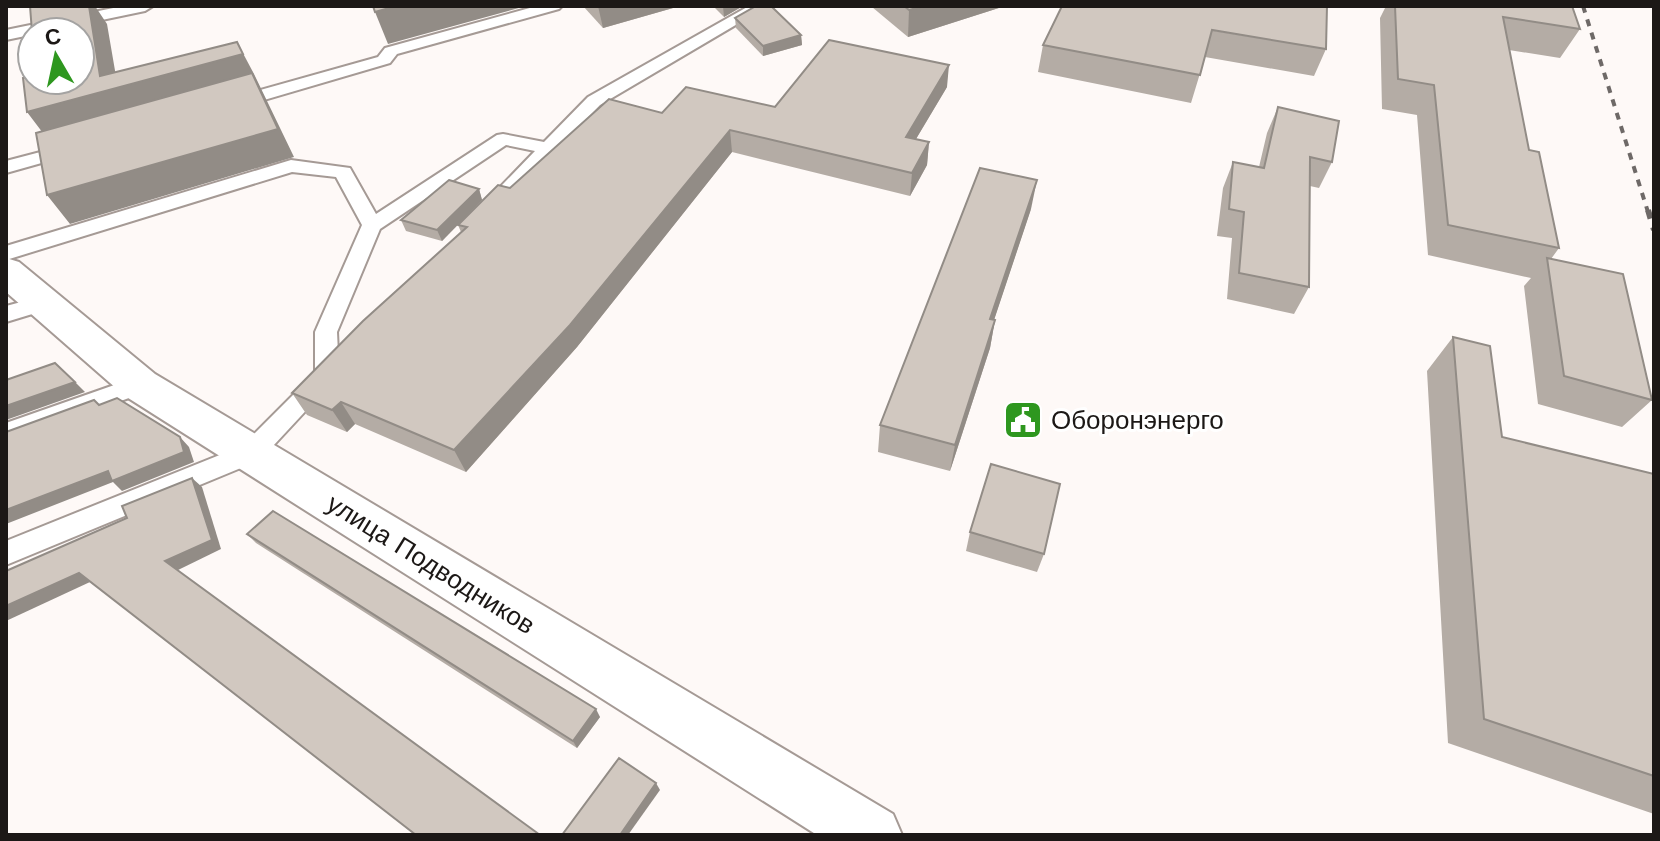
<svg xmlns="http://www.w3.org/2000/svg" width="1660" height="841" font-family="'Work Sans',sans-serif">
<rect width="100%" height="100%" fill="#fef9f7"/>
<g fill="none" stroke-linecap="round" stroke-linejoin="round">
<g stroke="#a59a95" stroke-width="4">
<g id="service">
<path d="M 123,6 L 153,6 L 145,11 L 6,40 L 6,30 Z"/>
<path d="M 537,6 L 562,6 L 559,9 L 397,54 L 390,63 L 240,107 L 234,108 L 225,103 L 228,99 L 378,57 L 385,48 Z"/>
<path d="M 749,6 L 768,6 L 600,105 L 494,215 L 487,217 L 477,211 L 535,151 L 506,145 L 380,229 L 337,332 L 339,375 L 260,460 L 6,565 L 6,541 L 242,446 L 315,373 L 315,332 L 362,225 L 336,177 L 292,172 L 6,260 L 6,246 L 291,160 L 350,168 L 376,214 L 497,135 L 503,134 L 544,142 L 588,97 Z"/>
<path d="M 71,144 L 77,145 L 80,149 L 77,153 L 6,173 L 6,161 Z"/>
<path d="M 44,296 L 52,298 L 55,303 L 52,308 L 6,322 L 6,306 Z"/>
<path d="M 140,376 L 148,379 L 152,385 L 148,391 L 6,443 L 6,423 Z"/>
</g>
</g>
<g stroke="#a59a95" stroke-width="4">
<path id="minor" d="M 6,258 L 19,262 L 155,374 L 893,814 L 902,835 L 817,835 L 125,396 L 6,292 Z"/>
</g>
<use href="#service" fill="#fff" fill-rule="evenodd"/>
<use href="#minor" fill="#fff" fill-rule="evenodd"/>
<path stroke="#6e6967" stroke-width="4" stroke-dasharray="7 7" stroke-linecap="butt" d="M 1583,6 L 1648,212"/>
<path stroke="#6e6967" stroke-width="6" stroke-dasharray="9 9" stroke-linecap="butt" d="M 1648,210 L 1654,230"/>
</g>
<g fill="#b4aca5">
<path d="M 583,6 L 680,6 L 603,28 Z"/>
<path d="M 713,6 L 743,6 L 724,17 Z"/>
<path d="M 872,6 L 1005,6 L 908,37 L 872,7 Z"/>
<path d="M 1062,6 L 1326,49 L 1314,76 L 1205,57 L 1191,103 L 1038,72 L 1043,45 Z"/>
<path d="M 1386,6 L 1572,6 L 1580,29 L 1560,58 L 1509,50 L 1529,150 L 1559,248 L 1551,259 L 1652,400 L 1622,427 L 1538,404 L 1524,286 L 1531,278 L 1428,255 L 1417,115 L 1382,109 L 1380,18 Z"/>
<path d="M 735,18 L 801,35 L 802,45 L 763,56 L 736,28 Z"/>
<path d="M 947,87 L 916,139 L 929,142 L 927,165 L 910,196 L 732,152 L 577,347 L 466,472 L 355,424 L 347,432 L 307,415 L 292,393 L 461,232 L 458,225 L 510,188 L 662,113 L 775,107 Z"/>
<path d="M 1278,107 L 1332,162 L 1319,188 L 1310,186 L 1309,287 L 1294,314 L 1227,299 L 1232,238 L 1217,236 L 1223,188 L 1233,162 L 1259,167 L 1267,133 Z"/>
<path d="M 479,189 L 482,200 L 442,241 L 406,231 L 401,220 Z"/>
<path d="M 1031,209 L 994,320 L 995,320 L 990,348 L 950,471 L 878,452 L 880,425 Z"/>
<path d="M 1453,337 L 1502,437 L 1654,474 L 1654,814 L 1448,743 L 1427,371 Z"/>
<path d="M 970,532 L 1044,554 L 1037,572 L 966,551 Z"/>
<path d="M 247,534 L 600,717 L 577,748 L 256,543 Z"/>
</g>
<g fill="#928c86">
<path d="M 89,6 L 95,6 L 107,24 L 118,88 L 237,42 L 254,74 L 294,157 L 70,224 L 47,195 L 52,145 L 27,112 L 100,76 Z"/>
<path d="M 396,6 L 526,6 L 388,44 L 375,12 Z"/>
<path d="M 598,6 L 680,6 L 603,28 Z"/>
<path d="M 723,6 L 743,6 L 724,17 Z"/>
<path d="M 924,6 L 1005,6 L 908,37 L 909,10 Z"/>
<path d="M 801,35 L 802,45 L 763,56 L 763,46 Z"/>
<path d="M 949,65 L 947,87 L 904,159 L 906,137 Z"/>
<path d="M 730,130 L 732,152 L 577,347 L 466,472 L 454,450 Z"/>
<path d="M 929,142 L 927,165 L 910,196 L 912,173 Z"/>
<path d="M 1037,180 L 1031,209 L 985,347 L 990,319 Z"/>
<path d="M 479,189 L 482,200 L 442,241 L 437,230 Z"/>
<path d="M 995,320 L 990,348 L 950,471 L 955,445 Z"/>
<path d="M 75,382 L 85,392 L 6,420 L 6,406 Z"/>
<path d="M 341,402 L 355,424 L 347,432 L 332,410 Z"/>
<path d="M 180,437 L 189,447 L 194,462 L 122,491 L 113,482 L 6,524 L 6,510 Z"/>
<path d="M 192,478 L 202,487 L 221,549 L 176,571 L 165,561 Z"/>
<path d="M 79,573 L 90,582 L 6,621 L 6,606 Z"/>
<path d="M 596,709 L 600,717 L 577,748 L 573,741 Z"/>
<path d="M 656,783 L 660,790 L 628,835 L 620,835 Z"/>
</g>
<g fill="#d1c8c0" stroke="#928c86" stroke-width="2">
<path d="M 30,6 L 89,6 L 100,76 L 237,42 L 243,54 L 27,112 L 23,78 L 32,75 L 32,80 L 80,80 L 80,32 L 32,32 Z"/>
<path d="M 373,6 L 396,6 L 375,12 Z"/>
<path d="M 756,6 L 771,6 L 801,35 L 763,46 L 735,18 Z"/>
<path d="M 904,6 L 924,6 L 909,10 Z"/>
<path d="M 1062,6 L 1327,6 L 1326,49 L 1212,30 L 1200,75 L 1043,45 Z"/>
<path d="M 1395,6 L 1572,6 L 1580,29 L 1503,17 L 1529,150 L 1539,152 L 1559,248 L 1448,225 L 1434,85 L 1398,79 Z"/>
<path d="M 829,40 L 949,65 L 906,137 L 929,142 L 912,173 L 730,130 L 570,325 L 454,450 L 341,402 L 332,410 L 292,393 L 363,321 L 467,227 L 458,225 L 498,185 L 510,188 L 609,99 L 662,113 L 686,87 L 775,107 Z"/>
<path d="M 252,73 L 278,129 L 47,195 L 36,133 Z"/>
<path d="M 1278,107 L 1339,121 L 1332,162 L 1310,157 L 1309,287 L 1239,273 L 1244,212 L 1229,209 L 1233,162 L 1264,168 Z"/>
<path d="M 980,168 L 1037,180 L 990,319 L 995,320 L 955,445 L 880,425 Z"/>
<path d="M 449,180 L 479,189 L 437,230 L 401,220 Z"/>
<path d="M 1547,258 L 1623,274 L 1652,400 L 1564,376 Z"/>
<path d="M 1453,337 L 1490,346 L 1502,437 L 1654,474 L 1654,776 L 1484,719 Z"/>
<path d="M 55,363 L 75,382 L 6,406 L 6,380 Z"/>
<path d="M 117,398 L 180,437 L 184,452 L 112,481 L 108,471 L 6,510 L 6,432 L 94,400 L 99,405 Z"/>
<path d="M 991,464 L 1060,484 L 1044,554 L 970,532 Z"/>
<path d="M 192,478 L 212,540 L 165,561 L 540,835 L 416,835 L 79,573 L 6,606 L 6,571 L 127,518 L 122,506 Z"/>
<path d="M 273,511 L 596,709 L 573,741 L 247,534 Z"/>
<path d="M 619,758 L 656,783 L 620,835 L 562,835 Z"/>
</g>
<defs>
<g id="civic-square" transform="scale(2)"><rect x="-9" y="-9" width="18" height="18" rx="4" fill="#2e971f" stroke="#fff"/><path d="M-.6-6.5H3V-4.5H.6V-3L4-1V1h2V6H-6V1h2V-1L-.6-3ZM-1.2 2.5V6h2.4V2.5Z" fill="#fff"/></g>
</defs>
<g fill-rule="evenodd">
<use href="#civic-square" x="1023" y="420"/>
</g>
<g text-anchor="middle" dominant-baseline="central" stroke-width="6" stroke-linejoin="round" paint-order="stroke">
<g font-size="26" fill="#1c1816" stroke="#fff" text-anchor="start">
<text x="1051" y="420">Оборонэнерго</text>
</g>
<g font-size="26" fill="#1c1816" stroke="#fff">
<text transform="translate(431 564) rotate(32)">улица Подводников</text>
</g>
</g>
<rect width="1660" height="841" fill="none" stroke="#1c1816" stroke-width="16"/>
<g transform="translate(56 56) rotate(351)"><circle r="38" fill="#ffffff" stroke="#a4a3a2" stroke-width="2"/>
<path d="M0-6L14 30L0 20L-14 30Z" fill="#2e971f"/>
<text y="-12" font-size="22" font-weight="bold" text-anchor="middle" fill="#1c1816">С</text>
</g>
</svg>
